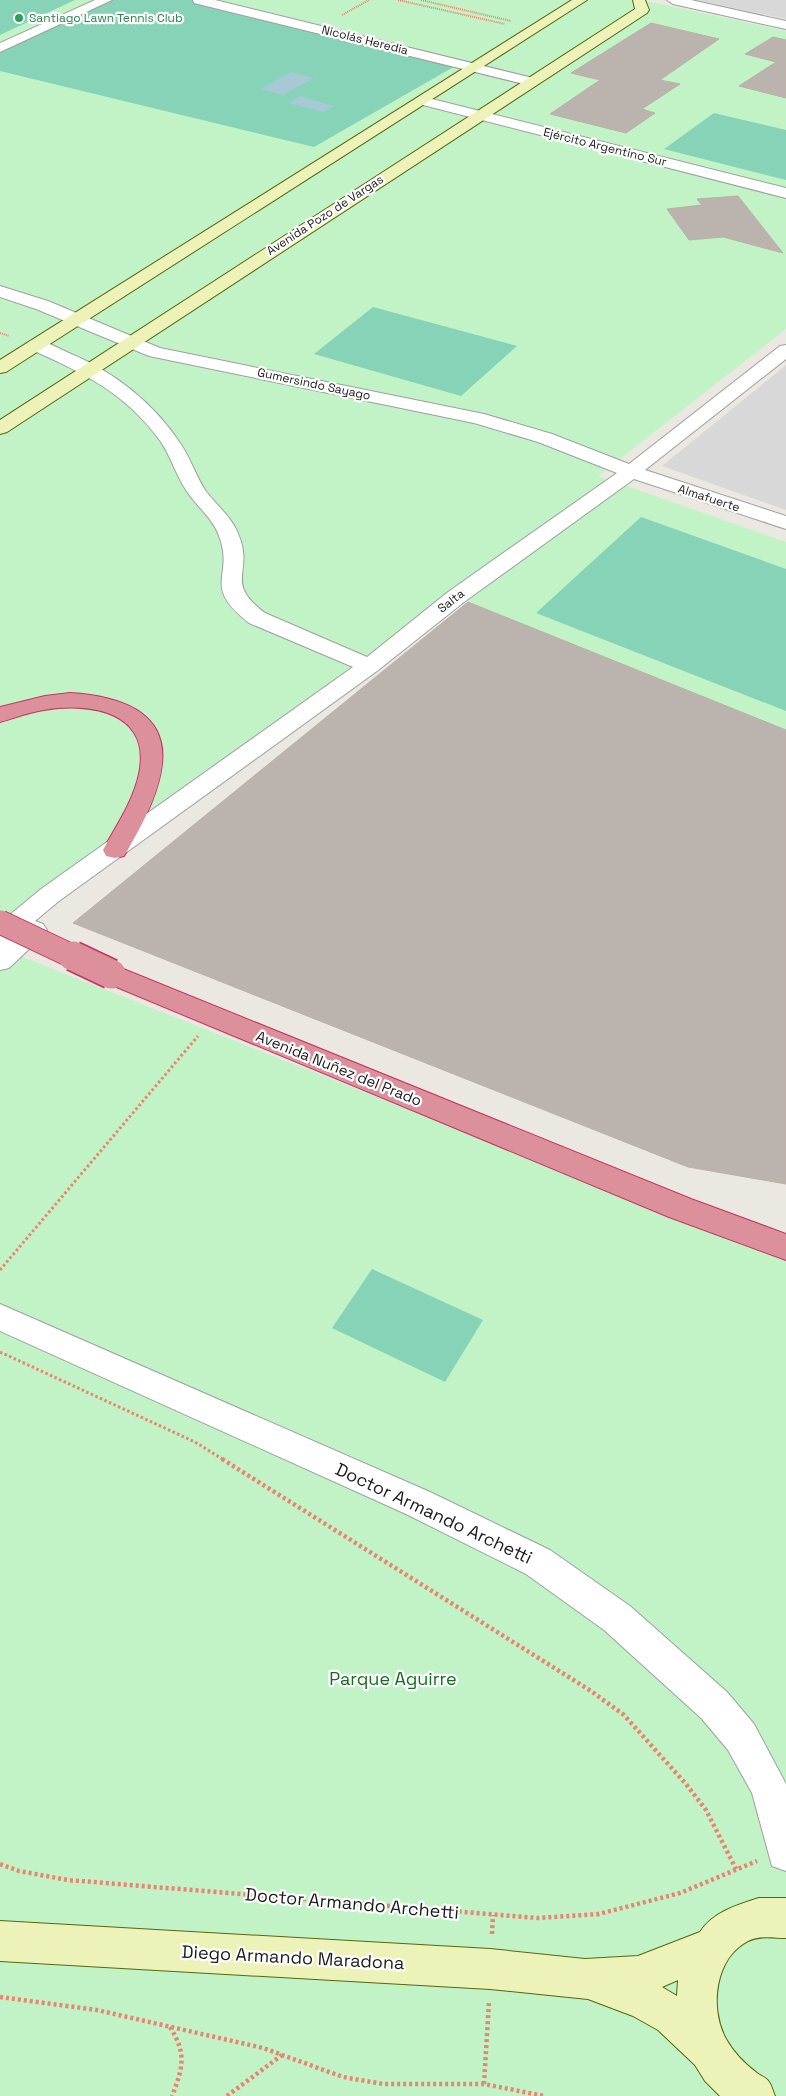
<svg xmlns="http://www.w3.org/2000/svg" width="786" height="2096" font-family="'Space Grotesk',sans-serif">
<rect width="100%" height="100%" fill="#ebe8e1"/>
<g fill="#d9d8d8">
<path d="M 697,0 L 786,0 L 786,19 Z"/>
<path d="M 786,365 L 786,510 L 662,466 Z"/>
</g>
<g fill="#c1f3c7">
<path d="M 0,0 L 642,0 L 786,31 L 786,329 L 598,476 L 786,542 L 786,730 L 456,597 L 0,922 Z"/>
<path d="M 0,948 L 786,1259 L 786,2096 L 0,2096 Z"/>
</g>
<g fill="#86d3b8">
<path d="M 0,0 L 75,0 L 0,35 Z"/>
<path d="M 106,0 L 198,0 L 457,65 L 314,147 L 0,71 L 0,48 Z"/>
<path d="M 714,113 L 786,130 L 786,180 L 664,149 Z"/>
<path d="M 373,307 L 517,346 L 461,396 L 314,354 Z"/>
<path d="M 641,517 L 786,569 L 786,711 L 536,613 Z"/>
<path d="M 372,1269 L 483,1320 L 445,1382 L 332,1328 Z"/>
</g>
<g fill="#a6c9d5">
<path d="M 291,72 L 314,78 L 283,95 L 260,89 Z"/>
<path d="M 300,96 L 334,106 L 324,112 L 288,103 Z"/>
</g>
<g fill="#bbb4ae" stroke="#bbb0a5">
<path d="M 651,23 L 719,39 L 660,80 L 680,84 L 642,109 L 655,113 L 626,133 L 550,114 L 600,80 L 571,73 Z"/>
<path d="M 773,37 L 786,40 L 786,98 L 739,86 L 776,62 L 745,54 Z"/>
<path d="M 738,196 L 783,253 L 723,237 L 689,240 L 667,209 L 702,205 L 697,199 Z"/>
<path d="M 468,602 L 786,730 L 786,1184 L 688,1167 L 73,923 Z"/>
</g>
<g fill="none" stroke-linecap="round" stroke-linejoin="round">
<g stroke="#9f9f9f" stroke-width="2">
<g id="street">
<path d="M 95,0 L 112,0 L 0,52 L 0,43 Z"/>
<path d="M 193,0 L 215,0 L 537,79 L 539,82 L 532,86 L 194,3 Z"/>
<path d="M 667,0 L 691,0 L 786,21 L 786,29 L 673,4 Z"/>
<path d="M 424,97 L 786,188 L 786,198 L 419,104 L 417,101 L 419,98 Z"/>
<path d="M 0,286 L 48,301 L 160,348 L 484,414 L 552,434 L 629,464 L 780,346 L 786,345 L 786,359 L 645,470 L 786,516 L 786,529 L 634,479 L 464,602 L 377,671 L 59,901 L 35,921 L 43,924 L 47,930 L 43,936 L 9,968 L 0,970 L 0,923 L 41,889 L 353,667 L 249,623 C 200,584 235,578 219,536 C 213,518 195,505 186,490 C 176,475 171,457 161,442 C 125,392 83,373 30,349 L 27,345 L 30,341 C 43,338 57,348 69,353 C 115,372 155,404 182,446 C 191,460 196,476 205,490 C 216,505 233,518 239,536 C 254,574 223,581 265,613 L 367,657 L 448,592 L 617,473 L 538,442 L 474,423 L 149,356 L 36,309 L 0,297 Z"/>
<path d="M 0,1304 L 430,1492 L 550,1550 L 630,1606 L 727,1692 L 754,1724 L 786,1784 L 786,1871 L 772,1866 L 752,1793 L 728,1750 L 701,1718 L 604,1630 L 526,1574 L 406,1514 L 0,1331 Z"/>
</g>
</g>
<g stroke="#59650f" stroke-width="2">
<g id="secondary">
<path d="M 572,0 L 587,0 L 6,372 L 0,373 L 0,360 Z"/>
<path d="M 633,0 L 645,0 L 649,10 L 647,13 L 7,432 L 0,434 L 0,420 L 635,9 Z"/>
<path d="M 759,1898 L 786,1898 L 786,1938 C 774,1938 760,1935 748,1941 C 715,1958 709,2008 726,2039 C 734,2053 745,2064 757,2073 C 761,2076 767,2078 769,2082 C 772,2086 773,2092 775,2096 L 720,2096 L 705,2081 L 695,2065 L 658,2030 L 633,2016 L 588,1999 L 490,1989 L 0,1961 L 0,1921 L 490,1949 L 585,1959 L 638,1956 L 700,1932 C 713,1912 737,1905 759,1898 ZM 678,1980 L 677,1996 L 662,1987 Z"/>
</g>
</g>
<g stroke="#c33561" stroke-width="2">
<g id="highway">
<path d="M 70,693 C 194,701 173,775 124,856 L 115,858 L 106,856 L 103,850 C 116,826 133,802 139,774 C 152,712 91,702 44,710 C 29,712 15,718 0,722 L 0,707 L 45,696 Z"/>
<path d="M 111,964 L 691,1199 L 786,1234 L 786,1260 L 669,1217 L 102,981 L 98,974 L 102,967 Z"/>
</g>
</g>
<g stroke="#eb8373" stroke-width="2" stroke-dasharray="1 1" stroke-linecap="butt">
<path d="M 398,0 L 505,24"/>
<path d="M 421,0 L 511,21"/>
<path d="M 342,15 L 369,0"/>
<path d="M 0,333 L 9,336"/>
</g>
<g stroke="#eb8373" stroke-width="3" stroke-dasharray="2.5 2.5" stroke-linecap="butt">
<path d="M 0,1270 L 198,1036"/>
<path d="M 0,1352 L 195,1442 L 224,1460"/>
</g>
<g stroke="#eb8373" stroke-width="4.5" stroke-dasharray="3 3" stroke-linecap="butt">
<path d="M 222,1459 L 591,1691 L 624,1715 L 686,1784 L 706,1810 L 736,1869"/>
<path d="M 0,1864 L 19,1871 L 68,1880 L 538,1918 L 599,1914 L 680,1893 L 757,1861"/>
<path d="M 492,1934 L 493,1915"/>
<path d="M 0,1997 L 97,2010 L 263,2048 L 343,2077 L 383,2084 L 484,2084 L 544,2096"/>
<path d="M 170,2027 C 187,2054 183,2068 172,2096"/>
<path d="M 484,2084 L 489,2002"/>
<path d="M 227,2096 L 282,2055"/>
</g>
<use href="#street" fill="#fff" fill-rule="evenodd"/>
<use href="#secondary" fill="#edf2b9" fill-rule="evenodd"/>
<use href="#highway" fill="#dc909b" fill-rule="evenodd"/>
<g stroke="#c33561" stroke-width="25" stroke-linecap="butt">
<path id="highway-bridge-far1" d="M 0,922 L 76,958"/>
</g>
<g stroke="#c33561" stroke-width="32" stroke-linecap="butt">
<path id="highway-bridge" d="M 73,956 L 111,974"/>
</g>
<use href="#highway-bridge-far1" stroke="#dc909b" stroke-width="23"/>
<use href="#highway-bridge" stroke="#dc909b" stroke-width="29"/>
</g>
<circle fill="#2e9e5b" stroke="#fff" stroke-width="2" cx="19" cy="18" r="5"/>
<g text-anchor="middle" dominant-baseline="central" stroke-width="4.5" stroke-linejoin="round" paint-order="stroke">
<g font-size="12" fill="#27864d" stroke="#fff" text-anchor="start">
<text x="29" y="18">Santiago Lawn Tennis Club</text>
</g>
<g font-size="12" fill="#1b1b1b" stroke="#fff">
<text transform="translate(365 40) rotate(14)">Nicolás Heredia</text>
<text transform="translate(605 147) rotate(14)">Ejército Argentino Sur</text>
<text transform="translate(325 215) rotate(-33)">Avenida Pozo de Vargas</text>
<text transform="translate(314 384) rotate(12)">Gumersindo Sayago</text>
<text transform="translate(709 498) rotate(18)">Almafuerte</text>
<text transform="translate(451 601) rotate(-38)">Salta</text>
</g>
<g font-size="15" fill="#1b1b1b" stroke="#fff">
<text transform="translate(339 1068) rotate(22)">Avenida Nuñez del Prado</text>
</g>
<g font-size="18" fill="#1b1b1b" stroke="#fff">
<text transform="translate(434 1513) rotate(25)">Doctor Armando Archetti</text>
<text transform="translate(352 1903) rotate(5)">Doctor Armando Archetti</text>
<text transform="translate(293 1957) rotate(3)">Diego Armando Maradona</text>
</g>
<g font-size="18" fill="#166c20" stroke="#fff">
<text x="393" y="1678">Parque Aguirre</text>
</g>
</g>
</svg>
